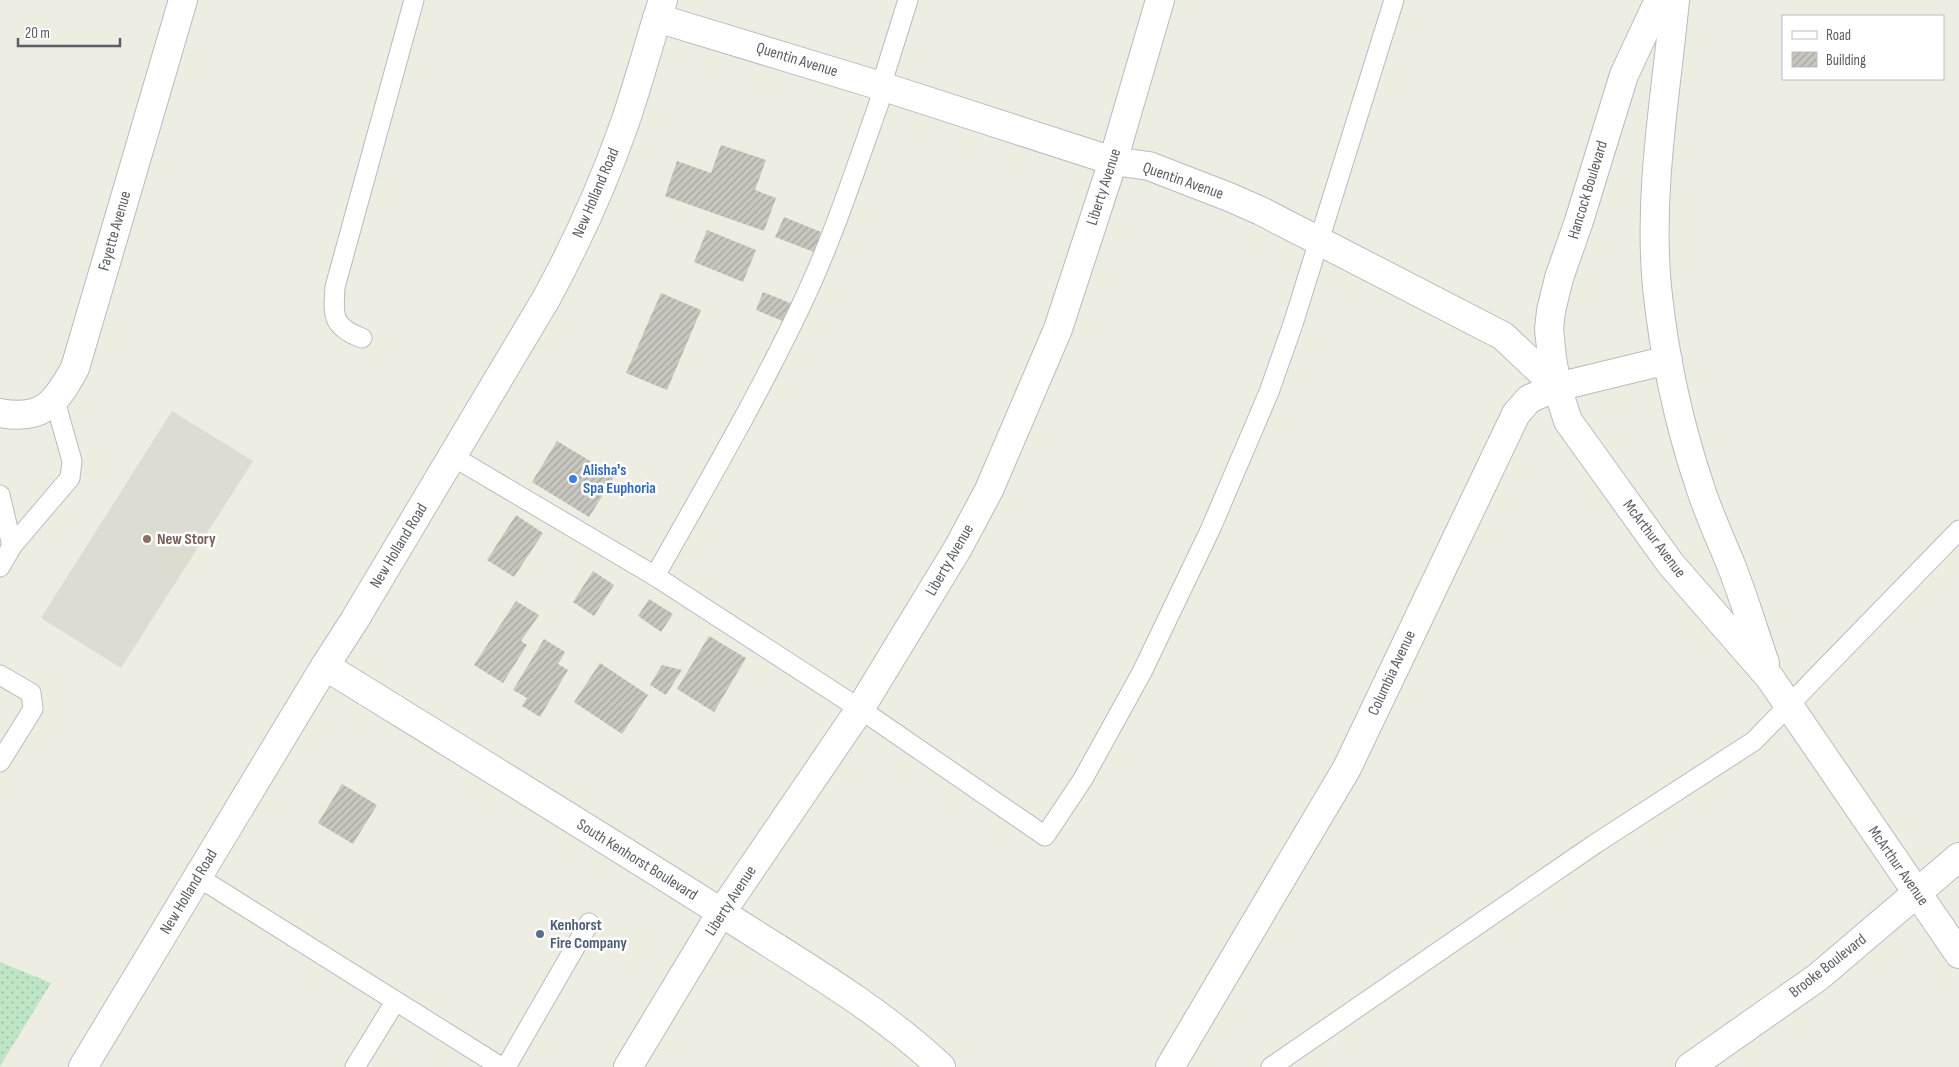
<svg xmlns="http://www.w3.org/2000/svg" width="1959" height="1067" font-family="'Sofia Sans Condensed',sans-serif">
<defs>
<pattern id="grass-dots" width="8" height="8" patternUnits="userSpaceOnUse" patternTransform="scale(1.25)"><rect width="8" height="8" fill="#bee5c5"/><path d="M2 2h.1M6 6h.1" fill="none" stroke="#9dbda4" stroke-width="1.8" stroke-linecap="round"/></pattern>
<pattern id="building-hatch" width="6" height="6" patternUnits="userSpaceOnUse" patternTransform="scale(1.25)"><rect width="6" height="6" fill="#c8c7bf"/><path d="M-1 1l2-2M0 6l6-6M5 7l2-2" fill="none" stroke="#a5a59f"/></pattern>
</defs>
<rect width="100%" height="100%" fill="#edede2"/>
<path fill="#dddcd0" d="M 172,411 L 253,461 L 121,668 L 41,618 Z"/>
<path fill="url(#grass-dots)" d="M 0,962 L 51,983 L 0,1066 Z"/>
<g fill="url(#building-hatch)">
<path d="M 721,145 L 766,160 L 755,190 L 776,198 L 764,231 L 665,196 L 677,161 L 711,173 Z"/>
<path d="M 784,217 L 821,232 L 814,252 L 775,237 Z"/>
<path d="M 707,230 L 756,250 L 743,282 L 694,262 Z"/>
<path d="M 763,292 L 795,305 L 787,323 L 756,310 Z"/>
<path d="M 661,293 L 701,310 L 667,390 L 626,373 Z"/>
<path d="M 557,441 L 615,476 L 589,517 L 532,482 Z"/>
<path d="M 516,515 L 543,533 L 514,577 L 487,560 Z"/>
<path d="M 593,571 L 614,585 L 594,616 L 573,602 Z"/>
<path d="M 649,599 L 673,614 L 661,632 L 638,616 Z"/>
<path d="M 516,601 L 539,615 L 521,641 L 527,645 L 503,683 L 474,665 Z"/>
<path d="M 709,636 L 746,658 L 714,712 L 677,689 Z"/>
<path d="M 544,639 L 565,652 L 558,664 L 568,670 L 540,717 L 522,706 L 527,698 L 513,690 Z"/>
<path d="M 600,663 L 648,695 L 622,734 L 574,702 Z"/>
<path d="M 662,665 L 682,670 L 666,695 L 650,685 Z"/>
<path d="M 342,784 L 377,805 L 353,844 L 318,823 Z"/>
</g>
<g fill="none" stroke-linecap="round" stroke-linejoin="round">
<g stroke="#babbc1" stroke-width="21">
<g id="lane">
<path d="M 362,338 C 332,327 333,316 335,287 L 414,0"/>
<path d="M 452,456 L 655,576 L 860,709 L 1045,836 L 1083,779 L 1142,672 L 1211,528 L 1269,392 L 1293,324 L 1394,0"/>
<path d="M 0,495 L 12,546 L 70,478 L 72,461 L 55,401"/>
<path d="M 0,567 L 12,546"/>
<path d="M 655,576 C 704,489 755,402 798,312 C 831,244 854,173 879,103 L 881,86 L 908,0"/>
<path d="M 0,675 L 31,693 L 33,709 L 0,762"/>
<path d="M 198,877 L 501,1067"/>
<path d="M 355,1067 L 395,1002"/>
<path d="M 506,1067 L 589,923"/>
<path d="M 1271,1067 L 1595,844 L 1754,741 L 1959,530"/>
</g>
</g>
<g stroke="#babbc1" stroke-width="30">
<g id="street">
<path d="M 1659,0 L 1624,75 L 1579,221 L 1559,278 L 1551,311 L 1549,329 L 1552,358 L 1557,387 L 1568,421 L 1670,563 L 1770,678 L 1959,954"/>
<path d="M 1675,0 C 1666,95 1648,191 1657,287 C 1664,355 1679,425 1701,490 C 1709,514 1719,536 1729,560 C 1743,594 1753,629 1765,663"/>
<path d="M 657,18 L 881,86 L 1113,161 L 1149,166 L 1229,197 L 1261,211 L 1503,336 L 1557,387"/>
<path d="M 0,413 C 43,421 56,403 75,368 L 183,0"/>
<path d="M 628,1067 L 721,913 L 860,709 L 958,548 L 989,490 L 1058,329 L 1113,161 L 1160,0"/>
<path d="M 1170,1067 L 1347,768 L 1516,414 L 1529,399 L 1557,387 L 1668,360"/>
<path d="M 1690,1067 L 1818,977 L 1959,857"/>
</g>
</g>
<g stroke="#bbbdc4" stroke-width="30">
<g id="secondary">
<path d="M 325,666 C 456,747 588,828 719,911 C 794,960 875,1005 941,1067"/>
<path d="M 83,1067 L 325,666 L 354,621 L 546,299 C 576,244 602,187 623,128 C 638,86 649,42 663,0"/>
</g>
</g>
<use href="#lane" stroke="#fff" stroke-width="19"/>
<use href="#street" stroke="#fff" stroke-width="28"/>
<use href="#secondary" stroke="#fff" stroke-width="28"/>
</g>
<circle fill="#3f7fe0" stroke="#fff" stroke-width="2" cx="573" cy="479" r="5"/>
<circle fill="#8d6e63" stroke="#fff" stroke-width="2" cx="147" cy="539" r="5"/>
<circle fill="#5c6f8a" stroke="#fff" stroke-width="2" cx="540" cy="934" r="5"/>
<g text-anchor="middle" dominant-baseline="central" stroke-width="5" stroke-linejoin="round" paint-order="stroke">
<g font-size="16" fill="#5a5d63" stroke="#fff">
<text transform="translate(797 60) rotate(17)">Quentin Avenue</text>
<text transform="translate(1183 181) rotate(19)">Quentin Avenue</text>
<text transform="translate(1104 187) rotate(-72)">Liberty Avenue</text>
<text transform="translate(1588 190) rotate(-73)">Hancock Boulevard</text>
<text transform="translate(596 193) rotate(-67)">New Holland Road</text>
<text transform="translate(115 231) rotate(-74)">Fayette Avenue</text>
<text transform="translate(1654 539) rotate(53)">McArthur Avenue</text>
<text transform="translate(399 546) rotate(-59)">New Holland Road</text>
<text transform="translate(950 560) rotate(-60)">Liberty Avenue</text>
<text transform="translate(1392 673) rotate(-65)">Columbia Avenue</text>
<text transform="translate(637 860) rotate(32)">South Kenhorst Boulevard</text>
<text transform="translate(1898 866) rotate(55)">McArthur Avenue</text>
<text transform="translate(189 892) rotate(-59)">New Holland Road</text>
<text transform="translate(731 901) rotate(-57)">Liberty Avenue</text>
<text transform="translate(1828 966) rotate(-38)">Brooke Boulevard</text>
</g>
<g font-size="16" font-weight="bold" fill="#366cbe" stroke="#fff" text-anchor="start">
<text x="583" y="470">Alisha's<tspan x="583" dy="18">Spa Euphoria</tspan></text>
</g>
<g font-size="16" font-weight="bold" fill="#785e54" stroke="#fff" text-anchor="start">
<text x="157" y="539">New Story</text>
</g>
<g font-size="16" font-weight="bold" fill="#4e5e75" stroke="#fff" text-anchor="start">
<text x="550" y="925">Kenhorst<tspan x="550" dy="18">Fire Company</tspan></text>
</g>
</g>
<rect x="1782" y="15" width="162" height="65" fill="#ffffff" stroke="#bdbec1"/>
<rect x="1792" y="31" width="25" height="8" fill="#ffffff" stroke="#bdbec1"/>
<text x="1826" y="40" font-size="15" fill="#5a5d63">Road</text>
<rect x="1792" y="52" width="25" height="15" fill="url(#building-hatch)" stroke="#bdbec1"/>
<text x="1826" y="65" font-size="15" fill="#5a5d63">Building</text>
<path d="M18 38v8h102v-8" fill="none" stroke="#5a5d63" stroke-width="2.5"/>
<text x="25" y="38" font-size="15" fill="#5a5d63" stroke="#ffffff" stroke-width="4" paint-order="stroke">20 m</text>
</svg>
